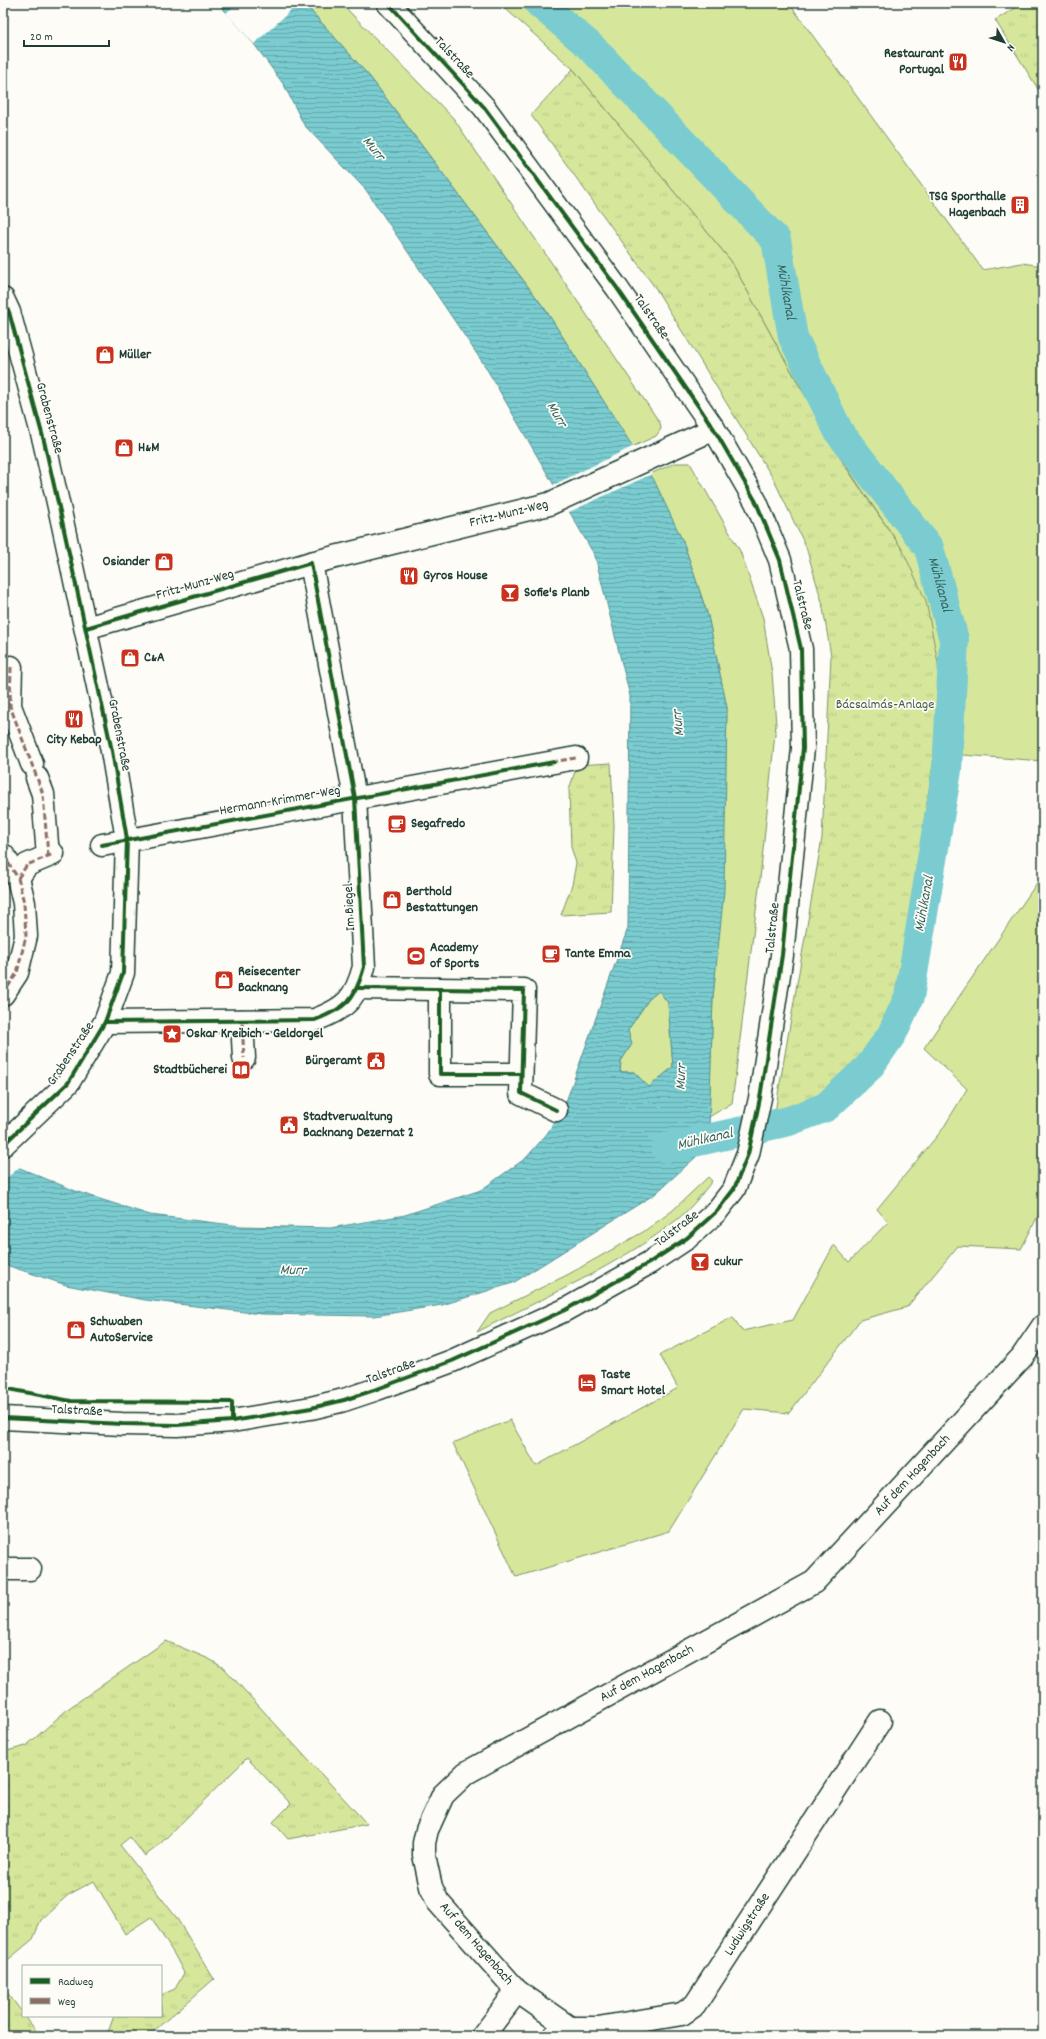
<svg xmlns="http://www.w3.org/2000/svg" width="1046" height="2039" font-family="Dekko,sans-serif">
<defs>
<pattern id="park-tufts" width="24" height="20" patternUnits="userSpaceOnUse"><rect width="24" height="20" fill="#d6e79b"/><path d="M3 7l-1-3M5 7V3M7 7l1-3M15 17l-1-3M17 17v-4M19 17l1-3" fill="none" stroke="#b7c786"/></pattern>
<pattern id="water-rules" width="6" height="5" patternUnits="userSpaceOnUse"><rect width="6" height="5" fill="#7accd1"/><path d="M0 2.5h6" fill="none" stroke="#63a7aa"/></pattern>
</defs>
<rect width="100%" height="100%" fill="#fdfcf7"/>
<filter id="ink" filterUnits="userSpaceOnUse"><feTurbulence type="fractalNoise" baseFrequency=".025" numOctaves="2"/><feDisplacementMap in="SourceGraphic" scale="8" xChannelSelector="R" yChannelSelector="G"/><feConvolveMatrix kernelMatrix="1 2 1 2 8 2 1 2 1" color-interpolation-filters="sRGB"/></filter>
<g filter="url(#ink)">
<g fill="#d6e79b" stroke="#7a9268">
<path d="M 304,3 L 341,3 L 454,119 L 660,423 L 661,429 L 656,436 L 632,447 L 545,309 L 370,77 Z"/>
<path d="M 499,3 L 789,3 L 983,270 L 1022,263 L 1043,266 L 1043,761 L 936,753 L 942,708 L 902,549 L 846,466 L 781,353 L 731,261 L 573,69 Z"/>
<path d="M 675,463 L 690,463 L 740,551 L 763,618 L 772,673 L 776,724 L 760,879 L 732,1103 L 709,1117 L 713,997 L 723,890 L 727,708 L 708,616 L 684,544 L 650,474 Z"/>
<path d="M 1043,874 L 1043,1206 L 1021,1249 L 958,1246 L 907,1307 L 860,1320 L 789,1413 L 744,1409 L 669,1531 L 516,1577 L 453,1443 L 510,1420 L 536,1466 L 678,1388 L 660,1355 L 733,1317 L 742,1331 L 793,1320 L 834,1245 L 849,1262 L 888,1222 L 877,1209 L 942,1130 L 967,1089 L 924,1048 Z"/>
<path d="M 659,990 L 668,1003 L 673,1067 L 649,1087 L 634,1072 L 620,1072 L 621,1061 L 632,1044 L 628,1030 L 649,999 Z"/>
<path d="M 708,1177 L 712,1181 C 702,1194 692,1207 679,1218 C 622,1264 543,1298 477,1332 L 490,1313 L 569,1274 L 643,1232 L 672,1211 Z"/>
</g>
<g fill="url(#park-tufts)" stroke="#7a9268">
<path d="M 1024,3 L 1043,3 L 1043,97 L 995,20 Z"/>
<path d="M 573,69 L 731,261 L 781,353 L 845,466 L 902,549 L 926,601 L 938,663 L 942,708 L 893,1015 L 879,1043 L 856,1069 L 826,1096 L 774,1118 L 822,838 L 831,656 L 822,602 L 806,547 L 774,480 L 656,289 L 531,115 Z"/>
<path d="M 611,763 L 614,826 L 611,912 L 561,915 L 572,885 L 576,863 L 571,847 L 569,790 L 577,765 Z"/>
<path d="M 166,1641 L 209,1659 L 224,1668 L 367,1824 L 288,1839 L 273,1822 L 291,1804 L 247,1758 L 159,1845 L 145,1856 L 130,1837 L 120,1845 L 176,1917 L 214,1979 L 148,2036 L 108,2036 L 108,2032 L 114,2016 L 161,2016 L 161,1995 L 175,1989 L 184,1973 L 174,1954 L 151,1917 L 125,1934 L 94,1881 L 68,1895 L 41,1920 L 33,1939 L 3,1964 L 3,1752 L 26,1746 L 69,1708 Z"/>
<path d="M 3,1987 L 40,2036 L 3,2036 Z"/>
</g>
<path fill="url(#water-rules)" stroke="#569392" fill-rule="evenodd" d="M 218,3 L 304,3 L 370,77 L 545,309 L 654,480 L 684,544 L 708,616 L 727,708 L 724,891 L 713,997 L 709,1130 L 697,1156 L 655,1194 L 513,1283 L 442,1305 L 374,1316 L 261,1314 L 145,1300 L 66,1285 L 3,1264 L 3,1161 L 78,1192 L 150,1215 L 241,1226 L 330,1228 L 405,1215 L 481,1190 L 526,1158 L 546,1135 L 563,1110 L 628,928 L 630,696 L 595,556 L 485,366 L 366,190 L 304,125 L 284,85 L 254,44 ZM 659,991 L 668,1003 L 673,1067 L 649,1087 L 634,1072 L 620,1072 L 621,1061 L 632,1044 L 628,1030 L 649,999 Z"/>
<g fill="#fdfcf7">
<path d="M 238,3 L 299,3 L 254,44 L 226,13 Z"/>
<path d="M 634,446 L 652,474 L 569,512 L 553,485 Z"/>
<path d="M 3,1159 L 21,1166 L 3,1181 Z"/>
</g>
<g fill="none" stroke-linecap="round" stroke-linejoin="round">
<path stroke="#7accd1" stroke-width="30" id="s1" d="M 539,3 L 591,47 L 776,240 L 793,337 L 839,432 L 929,548 L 954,640 L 947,770 L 909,997 L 892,1034 L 869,1067 L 826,1107 L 789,1121 L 666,1148"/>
<g stroke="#1f3d34" stroke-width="25">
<g id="street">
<path d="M 3,299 L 9,312 L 44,441 L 61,516 L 112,751 L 127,839 L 123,973 L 105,1022 L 68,1083 L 3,1145"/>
<path id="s2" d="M 86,628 L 311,563 L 549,504 L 714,429"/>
<path d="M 11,667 L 10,706 L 32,764"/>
<path d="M 37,778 L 43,794 L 48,856"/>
<path d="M 102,845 L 576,758"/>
<path d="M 3,855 L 18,878 L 24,903 L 26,936 L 17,973 L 3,994"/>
<path d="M 18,878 L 27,865 L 53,854"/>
<path d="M 358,988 L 524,990 L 521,1093 L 556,1110"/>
<path d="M 440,989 L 440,1074 L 521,1074"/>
<path d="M 242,1021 L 244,1058"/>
<path d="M 105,1022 L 315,1020 C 346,1008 355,1000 364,967 L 355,798 L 311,563"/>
<path d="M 3,1569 L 30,1569"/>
<path id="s3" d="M 570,2028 L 517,1991 L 438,1902 L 431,1887 L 424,1855 L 424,1843 L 427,1830 L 443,1795 L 466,1773 L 814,1582 L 1022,1357 L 1043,1326"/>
<path d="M 483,2036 L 517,1991"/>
<path id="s4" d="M 554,2036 L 570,2028 L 598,2028 L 682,2014 L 695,2005 L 880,1721"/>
</g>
</g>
<g stroke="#1f3d34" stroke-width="25">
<path id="secondary" d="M 3,1418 L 122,1424 L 177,1425 L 232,1421 L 311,1408 L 344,1400 L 377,1389 L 452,1361 L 565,1310 L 649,1263 L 687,1238 L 717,1211 L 734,1189 L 748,1154 L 760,1098 L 782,955 L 803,748 L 801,649 L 780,560 L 756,502 L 714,429 L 617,288 L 484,107 L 388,3"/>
</g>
<use href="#street" stroke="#fdfcf7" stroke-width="22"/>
<use href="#secondary" stroke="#fdfcf7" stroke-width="22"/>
<g stroke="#8d6e63" stroke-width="3" stroke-dasharray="6 3" stroke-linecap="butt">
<path d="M 11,667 L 10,706 L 43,794 L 48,856"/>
<path d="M 552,762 L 576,758"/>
<path d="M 3,855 L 18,878 L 24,903 L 26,936 L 17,973 L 3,994"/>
<path d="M 18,878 L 27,865 L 53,854"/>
<path d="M 242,1021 L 244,1058"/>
</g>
<g stroke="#fdfcf7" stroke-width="6">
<g id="cycleway">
<path d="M 3,299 L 9,312 L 44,441 L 61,516 L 112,751 L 127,839 L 123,973 L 105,1022 L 68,1083 L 3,1145"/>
<path d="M 86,628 L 311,563 L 355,798 L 364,967 C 355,1000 346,1008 315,1020 L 105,1022"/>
<path d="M 102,845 L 554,762"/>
<path d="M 358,988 L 524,990 L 521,1093 L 556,1110"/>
<path d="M 440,989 L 440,1074 L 521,1074"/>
<path d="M 3,1388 L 71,1401 L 232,1402 L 232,1421"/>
<path d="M 3,1418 L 122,1424 L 177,1425 L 232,1421 L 311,1408 L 344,1400 L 377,1389 L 452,1361 L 565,1310 L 649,1263 L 687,1238 L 717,1211 L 734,1189 L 748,1154 L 760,1098 L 782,955 L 803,748 L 801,649 L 780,560 L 756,502 L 714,429 L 617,288 L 484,107 L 388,3"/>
</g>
</g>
<use href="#cycleway" stroke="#1b5e20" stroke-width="4"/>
</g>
</g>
<defs>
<g id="restaurant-square" transform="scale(1)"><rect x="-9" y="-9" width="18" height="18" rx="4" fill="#c8321e" stroke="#fdfcf7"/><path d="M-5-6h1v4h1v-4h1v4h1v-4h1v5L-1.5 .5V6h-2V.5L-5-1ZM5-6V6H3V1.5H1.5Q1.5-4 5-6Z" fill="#fff"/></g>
<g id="building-square" transform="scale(1)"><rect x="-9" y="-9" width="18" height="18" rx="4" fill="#c8321e" stroke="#fdfcf7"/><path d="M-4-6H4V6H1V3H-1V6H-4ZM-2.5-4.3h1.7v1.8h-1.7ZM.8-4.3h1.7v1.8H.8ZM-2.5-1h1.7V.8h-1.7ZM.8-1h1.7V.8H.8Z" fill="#fff"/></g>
<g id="shop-square" transform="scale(1)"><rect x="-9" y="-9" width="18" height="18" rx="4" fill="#c8321e" stroke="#fdfcf7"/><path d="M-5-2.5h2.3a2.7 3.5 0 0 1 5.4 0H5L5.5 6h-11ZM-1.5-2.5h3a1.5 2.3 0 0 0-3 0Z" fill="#fff"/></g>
<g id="bar-square" transform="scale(1)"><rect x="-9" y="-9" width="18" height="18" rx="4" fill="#c8321e" stroke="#fdfcf7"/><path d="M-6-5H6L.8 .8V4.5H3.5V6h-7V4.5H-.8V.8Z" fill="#fff"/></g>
<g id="cafe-square" transform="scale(1)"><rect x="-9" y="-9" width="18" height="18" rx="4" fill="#c8321e" stroke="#fdfcf7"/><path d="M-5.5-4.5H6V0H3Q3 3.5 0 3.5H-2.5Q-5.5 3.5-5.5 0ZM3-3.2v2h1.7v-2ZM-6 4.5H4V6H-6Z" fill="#fff"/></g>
<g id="stadium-square" transform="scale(1)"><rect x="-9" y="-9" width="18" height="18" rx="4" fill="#c8321e" stroke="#fdfcf7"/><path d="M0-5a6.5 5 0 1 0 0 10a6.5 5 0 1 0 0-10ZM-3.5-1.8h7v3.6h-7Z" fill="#fff"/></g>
<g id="sight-square" transform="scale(1)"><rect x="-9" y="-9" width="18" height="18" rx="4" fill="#c8321e" stroke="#fdfcf7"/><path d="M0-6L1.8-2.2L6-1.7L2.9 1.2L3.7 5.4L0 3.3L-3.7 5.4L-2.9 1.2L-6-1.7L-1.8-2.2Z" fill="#fff"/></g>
<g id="civic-square" transform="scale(1)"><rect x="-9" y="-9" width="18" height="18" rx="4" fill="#c8321e" stroke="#fdfcf7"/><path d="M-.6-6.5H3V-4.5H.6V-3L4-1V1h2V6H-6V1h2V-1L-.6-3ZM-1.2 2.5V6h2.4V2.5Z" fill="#fff"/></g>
<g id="library-square" transform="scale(1)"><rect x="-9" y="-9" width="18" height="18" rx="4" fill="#c8321e" stroke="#fdfcf7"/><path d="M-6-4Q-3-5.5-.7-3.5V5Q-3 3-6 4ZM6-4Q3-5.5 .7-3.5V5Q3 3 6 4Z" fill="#fff"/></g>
<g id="hotel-square" transform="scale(1)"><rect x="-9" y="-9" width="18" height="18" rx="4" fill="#c8321e" stroke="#fdfcf7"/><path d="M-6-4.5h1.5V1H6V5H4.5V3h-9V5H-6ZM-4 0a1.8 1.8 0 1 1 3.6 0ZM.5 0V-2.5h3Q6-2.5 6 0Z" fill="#fff"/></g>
</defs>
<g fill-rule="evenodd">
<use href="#restaurant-square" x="958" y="62"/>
<use href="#building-square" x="1020" y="205"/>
<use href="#shop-square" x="105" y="355"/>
<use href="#shop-square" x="124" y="448"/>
<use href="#shop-square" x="164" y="562"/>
<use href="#restaurant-square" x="409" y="576"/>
<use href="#bar-square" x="510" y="593"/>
<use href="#shop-square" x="130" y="658"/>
<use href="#restaurant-square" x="74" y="719"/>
<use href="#cafe-square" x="397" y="824"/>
<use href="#shop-square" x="392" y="900"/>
<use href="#cafe-square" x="551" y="954"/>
<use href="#stadium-square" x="416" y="956"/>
<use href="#shop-square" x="224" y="980"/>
<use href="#sight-square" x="172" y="1034"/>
<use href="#civic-square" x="376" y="1061"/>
<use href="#library-square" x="241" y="1070"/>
<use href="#civic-square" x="289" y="1125"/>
<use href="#bar-square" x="700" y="1262"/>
<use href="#shop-square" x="76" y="1330"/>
<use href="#hotel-square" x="587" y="1383"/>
</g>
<g text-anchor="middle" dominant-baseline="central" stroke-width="3.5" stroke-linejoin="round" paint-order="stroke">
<g font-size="14" font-weight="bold" fill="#1f3d34" stroke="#fdfcf7" text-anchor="start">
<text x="944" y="54" text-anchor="end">Restaurant<tspan x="944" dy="16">Portugal</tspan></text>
<text x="1006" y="197" text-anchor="end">TSG Sporthalle<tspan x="1006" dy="16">Hagenbach</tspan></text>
<text x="119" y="355">Müller</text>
<text x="138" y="448">H&amp;M</text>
<text x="150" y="562" text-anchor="end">Osiander</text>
<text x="423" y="576">Gyros House</text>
<text x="524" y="593">Sofie's Planb</text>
<text x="144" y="658">C&amp;A</text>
<text x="74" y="740" text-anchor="middle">City Kebap</text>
<text x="411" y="824">Segafredo</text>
<text x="406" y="892">Berthold<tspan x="406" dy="16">Bestattungen</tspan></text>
<text x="430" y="948">Academy<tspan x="430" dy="16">of Sports</tspan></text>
<text x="565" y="954">Tante Emma</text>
<text x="238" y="972">Reisecenter<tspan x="238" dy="16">Backnang</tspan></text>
<text x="186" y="1034">Oskar Kreibich - Geldorgel</text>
<text x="362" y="1061" text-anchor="end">Bürgeramt</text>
<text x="227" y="1070" text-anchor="end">Stadtbücherei</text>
<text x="303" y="1117">Stadtverwaltung<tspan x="303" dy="16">Backnang Dezernat 2</tspan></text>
<text x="714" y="1262">cukur</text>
<text x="90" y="1322">Schwaben<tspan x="90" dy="16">AutoService</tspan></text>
<text x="601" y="1375">Taste<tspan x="601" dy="16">Smart Hotel</tspan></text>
</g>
<g font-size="14" fill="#1f3d34" stroke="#fdfcf7">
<text transform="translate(454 58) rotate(47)">Talstraße</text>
<text transform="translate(651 317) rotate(55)">Talstraße</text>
<text transform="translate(49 418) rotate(75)">Grabenstraße</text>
<text stroke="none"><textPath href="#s2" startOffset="438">Fritz-Munz-Weg</textPath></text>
<text transform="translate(195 585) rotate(-16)">Fritz-Munz-Weg</text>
<text transform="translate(802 605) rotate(76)">Talstraße</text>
<text transform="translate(119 735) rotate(79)">Grabenstraße</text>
<text transform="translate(280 801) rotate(-10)">Hermann-Krimmer-Weg</text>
<text transform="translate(350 907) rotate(-93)">Im Biegel</text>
<text transform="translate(773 928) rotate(-84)">Talstraße</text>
<text transform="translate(71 1054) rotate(-56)">Grabenstraße</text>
<text transform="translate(677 1229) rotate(-37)">Talstraße</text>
<text transform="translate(391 1372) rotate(-20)">Talstraße</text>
<text transform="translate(77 1411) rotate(3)">Talstraße</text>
<text stroke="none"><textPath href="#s3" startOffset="871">Auf dem Hagenbach</textPath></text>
<text stroke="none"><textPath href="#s3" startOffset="535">Auf dem Hagenbach</textPath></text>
<text stroke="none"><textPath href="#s4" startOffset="243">Ludwigstraße</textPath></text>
<text transform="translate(476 1944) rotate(49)">Auf dem Hagenbach</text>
</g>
<g font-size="14" fill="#445f49" stroke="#fdfcf7">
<text x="885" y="705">Bácsalmás-Anlage</text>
</g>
<g font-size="15" font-style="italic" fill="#36615b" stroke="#fdfcf7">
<text transform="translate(373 149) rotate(51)">Murr</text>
<text stroke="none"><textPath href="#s1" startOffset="388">Mühlkanal</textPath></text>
<text transform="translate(556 415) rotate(60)">Murr</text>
<text stroke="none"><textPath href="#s1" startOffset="724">Mühlkanal</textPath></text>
<text transform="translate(679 723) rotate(-95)">Murr</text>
<text transform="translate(925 904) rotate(-80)">Mühlkanal</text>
<text transform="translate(682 1077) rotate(-88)">Murr</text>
<text transform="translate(705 1140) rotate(-13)">Mühlkanal</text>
<text transform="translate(293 1271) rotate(1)">Murr</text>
</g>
</g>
<rect width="1046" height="2039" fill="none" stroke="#fdfcf7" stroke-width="16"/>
<rect x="8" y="8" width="1030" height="2023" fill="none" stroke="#1f3d34" stroke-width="1.5" filter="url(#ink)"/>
<rect x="22" y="1965" width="140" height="52" fill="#fdfcf7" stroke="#a4b0a9"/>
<rect x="30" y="1978" width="20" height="6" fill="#1b5e20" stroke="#a4b0a9"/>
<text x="58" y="1985" font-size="12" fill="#1f3d34">Radweg</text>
<rect x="30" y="1998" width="20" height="6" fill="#8d6e63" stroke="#a4b0a9"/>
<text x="58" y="2005" font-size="12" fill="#1f3d34">Weg</text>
<g transform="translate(1004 42) rotate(129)" stroke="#fdfcf7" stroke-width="3" paint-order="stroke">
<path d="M0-3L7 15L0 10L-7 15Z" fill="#1f3d34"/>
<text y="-6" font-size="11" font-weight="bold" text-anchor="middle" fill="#1f3d34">N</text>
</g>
<path d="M24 40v6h85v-6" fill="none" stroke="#1f3d34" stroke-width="2"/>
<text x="30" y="40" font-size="12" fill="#1f3d34" stroke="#fdfcf7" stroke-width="3" paint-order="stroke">20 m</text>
</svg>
